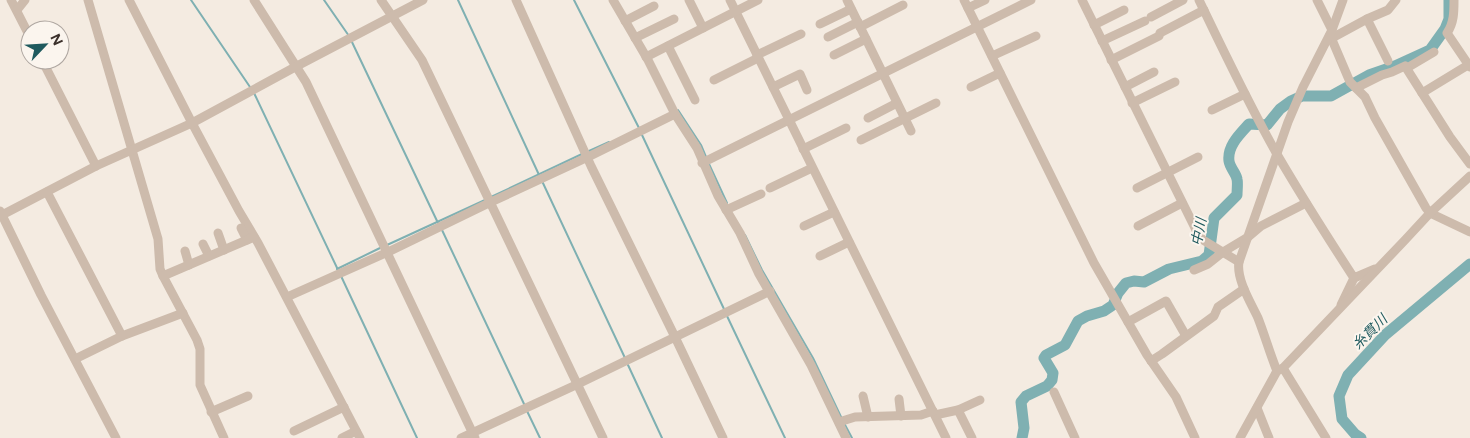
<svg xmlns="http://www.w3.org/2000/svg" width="1470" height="438" font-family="Figtree,'Noto Sans JP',sans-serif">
<rect width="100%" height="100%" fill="#f4ebe1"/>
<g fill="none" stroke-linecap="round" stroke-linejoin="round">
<g stroke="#7fb0b2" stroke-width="2">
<path d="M 191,0 L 250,87"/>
<path d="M 324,0 L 349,36"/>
<path d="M 458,0 L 540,177"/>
<path d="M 574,0 L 639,128"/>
<path d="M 351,40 L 438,223"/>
<path d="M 254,93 L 339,272"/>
<path d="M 678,110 L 701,145 L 706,157"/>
<path d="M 642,135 L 724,309"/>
<path d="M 589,151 L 609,142"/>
<path d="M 709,164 L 727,203"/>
<path d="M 542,181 L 625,358"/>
<path d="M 491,197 L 582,154"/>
<path d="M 442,230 L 525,406"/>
<path d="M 745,235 L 762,270 L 813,358 L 842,419"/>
<path d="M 387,245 L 485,200"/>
<path d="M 337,269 L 380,248"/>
<path d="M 341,276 L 417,438"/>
<path d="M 727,316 L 785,438"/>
<path d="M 628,365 L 662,438"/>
<path d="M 527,411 L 540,438"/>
<path d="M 844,423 L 852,438"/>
</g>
<g stroke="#7fb0b2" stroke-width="11">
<path d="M 1022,438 L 1024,428 L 1021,402 L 1026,396 L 1047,386 L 1052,380 L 1053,373 L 1044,358 L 1046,355 L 1065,345 L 1078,321 L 1087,316 L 1104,311 L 1113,305 L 1118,293 L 1126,283 L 1134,281 L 1144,282 L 1169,269 L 1202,261 L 1209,255 L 1214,218 L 1237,195 C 1237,190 1238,183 1237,179 C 1236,173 1230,168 1229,161 C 1227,146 1240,134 1249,124 L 1267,125 L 1280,109 L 1291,101 L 1302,96 L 1331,96 L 1369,75 L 1395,66 L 1430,50 L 1445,29 L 1449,19 L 1449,0"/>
<path d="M 1361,438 L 1355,434 L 1342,419 L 1339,396 L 1348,375 L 1385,335 L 1470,264"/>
</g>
<g stroke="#cdbbac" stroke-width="9">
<path d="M 11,0 L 30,37"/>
<path d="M 88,0 L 158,239 L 160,269 L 163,276 L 197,340 L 200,349 L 200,385 L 224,438"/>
<path d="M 129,0 L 192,123 L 239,211 L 258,243 L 360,438"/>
<path d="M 254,0 L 306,82 L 475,438"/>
<path d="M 381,0 L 422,60 L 603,438"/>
<path d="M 516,0 L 591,166 L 675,337 L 723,438"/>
<path d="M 613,0 L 648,60 L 675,114 L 697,148 L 718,196 L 740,233 L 759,274 L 811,365 L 846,438"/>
<path d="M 689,0 L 703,28"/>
<path d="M 730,0 L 946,438"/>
<path d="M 847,0 L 911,131"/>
<path d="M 964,0 L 1094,263 L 1147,355 L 1176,397 L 1195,438"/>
<path d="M 1082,0 L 1199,236 L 1203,240 L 1239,262"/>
<path d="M 1199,0 C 1224,52 1249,105 1278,156 C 1302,197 1328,238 1354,278 L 1375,269"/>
<path d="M 1317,0 L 1332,30"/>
<path d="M 1454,0 C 1454,12 1454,23 1447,33 L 1470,67"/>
<path d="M 968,8 L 985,0"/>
<path d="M 17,10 L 25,0"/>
<path d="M 1151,17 L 1183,0"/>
<path d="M 1367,19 L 1388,61"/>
<path d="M 625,21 L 654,6"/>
<path d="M 820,24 L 851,9"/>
<path d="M 1094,25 L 1124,10"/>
<path d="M 860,27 L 903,5"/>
<path d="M 1330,35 L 1350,82 L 1365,97 L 1375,118 L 1426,208 L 1430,213 L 1470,232"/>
<path d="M 828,37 L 858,22"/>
<path d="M 635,38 L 674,19"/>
<path d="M 1332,38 L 1367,19 L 1388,10 L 1396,0"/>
<path d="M 1102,41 L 1145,21"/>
<path d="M 668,46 L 695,100"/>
<path d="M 757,55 L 801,34"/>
<path d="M 834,55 L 866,39"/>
<path d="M 992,56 L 1036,36"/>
<path d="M 646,57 L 758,0"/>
<path d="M 42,60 L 96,166"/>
<path d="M 1111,60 L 1159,36 L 1160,33 L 1204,10"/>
<path d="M 1407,68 L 1434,52"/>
<path d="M 714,80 L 758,58"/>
<path d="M 773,87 L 800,74 L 807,90"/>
<path d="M 971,87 L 1000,73"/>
<path d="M 1125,87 L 1154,72"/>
<path d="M 1356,88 L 1382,75 L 1392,72 L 1405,66 L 1450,137 L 1470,164"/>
<path d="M 1422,93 L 1468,65"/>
<path d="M 1132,103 L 1175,82"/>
<path d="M 1212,110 L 1245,94"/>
<path d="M 868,118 L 897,103"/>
<path d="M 861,140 L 936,103"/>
<path d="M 803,149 L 846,128"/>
<path d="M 702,163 L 1031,0"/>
<path d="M 770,188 L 812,168"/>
<path d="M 1137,188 L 1198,157"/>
<path d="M 47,192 L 122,336"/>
<path d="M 726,210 L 761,194"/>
<path d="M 0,211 L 41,295 L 116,438"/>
<path d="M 2,215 L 96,166 L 192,123 L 297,66 L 423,0"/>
<path d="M 804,226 L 834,212"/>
<path d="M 1138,226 L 1182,203"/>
<path d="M 241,228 L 247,240"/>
<path d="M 218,233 L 224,250"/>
<path d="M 203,244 L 209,256"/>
<path d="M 185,251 L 189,265"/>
<path d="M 820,256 L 849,242"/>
<path d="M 1194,270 L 1208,264 L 1223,252 L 1248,237 L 1261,226 L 1306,203"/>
<path d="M 163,276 L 254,237"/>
<path d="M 287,297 L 388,252 L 491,202 L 588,157 L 675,114"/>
<path d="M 1341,305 L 1354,278"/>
<path d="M 1128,322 L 1166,301 L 1186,336"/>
<path d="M 75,359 L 122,336 L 183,313"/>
<path d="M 1151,361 L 1162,354 L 1214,316 L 1218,307 L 1244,289"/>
<path d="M 1283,368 L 1326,438"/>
<path d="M 1277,371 C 1270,354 1265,336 1258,318 C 1251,303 1236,279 1239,262 L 1288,122 L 1303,87 L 1332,30 L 1343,0"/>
<path d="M 1054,392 L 1075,438"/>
<path d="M 863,396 L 868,417"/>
<path d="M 899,399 L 901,416"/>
<path d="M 1257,408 L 1269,438"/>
<path d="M 958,410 L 972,438"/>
<path d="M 211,412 L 248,396"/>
<path d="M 935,415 L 958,410 L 980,400"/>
<path d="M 839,422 L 855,417 L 921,415 L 933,411"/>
<path d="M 294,431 L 344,407"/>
<path d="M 342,438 L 356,431"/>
<path d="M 461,438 L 578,384 L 770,291"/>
<path d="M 1240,438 L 1277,371 L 1283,368 L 1405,240 L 1430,213 L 1470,176"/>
</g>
</g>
<g text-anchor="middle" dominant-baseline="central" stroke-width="4" stroke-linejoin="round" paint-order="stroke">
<g font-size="14" font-style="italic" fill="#1f5a5e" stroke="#fbf5ee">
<text transform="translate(1199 232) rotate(-79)">中川</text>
<text transform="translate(1370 332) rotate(-45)">糸貫川</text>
</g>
</g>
<g transform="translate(45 45) rotate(65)"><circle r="24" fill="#fbf5ee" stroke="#aea6a0"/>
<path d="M0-4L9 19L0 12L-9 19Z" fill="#1f5a5e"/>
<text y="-8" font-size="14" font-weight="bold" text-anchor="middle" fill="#3b302b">N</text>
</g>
</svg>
